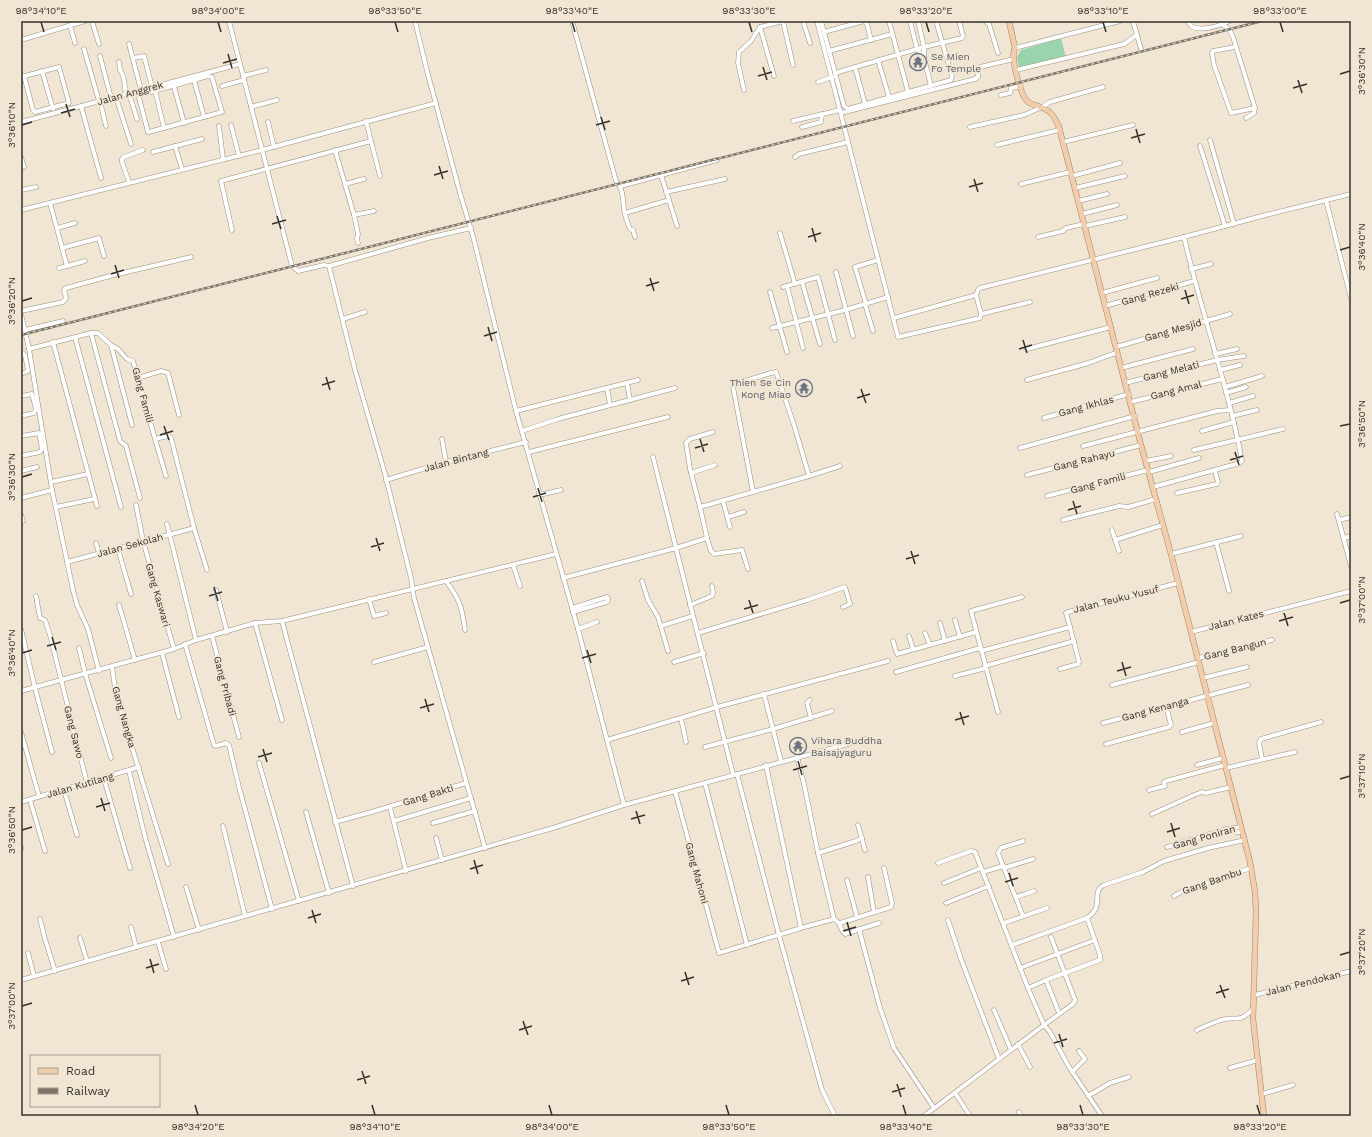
<svg xmlns="http://www.w3.org/2000/svg" width="1372" height="1137" font-family="'Work Sans',sans-serif">
<rect width="100%" height="100%" fill="#f1e6d4"/>
<path fill="#99d4ad" d="M 1061,38 L 1066,58 L 1019,68 L 1017,57 L 1021,50 Z"/>
<g fill="none" stroke-linecap="round" stroke-linejoin="round">
<g stroke="#9a8f7f" stroke-width="5">
<g id="minor">
<path d="M 92,21 L 99,44"/>
<path d="M 229,21 L 292,266 L 298,271 L 324,265 L 329,266 L 355,370 L 385,474 L 411,578 L 414,598 L 485,848"/>
<path d="M 415,21 L 427,71 L 460,193 L 474,240 L 516,411 L 578,629 L 624,805"/>
<path d="M 572,21 L 616,181 C 625,191 622,202 625,214 C 626,219 628,224 630,229 L 633,230 L 635,237"/>
<path d="M 783,21 L 793,65"/>
<path d="M 803,21 L 810,43"/>
<path d="M 817,21 L 898,337 L 980,318 L 981,314 L 976,295"/>
<path d="M 821,21 L 844,106 L 848,109 L 951,80 L 952,76 L 936,21"/>
<path d="M 889,21 L 908,92"/>
<path d="M 910,21 L 917,49 L 924,57"/>
<path d="M 918,21 L 924,47 L 924,58 L 931,86"/>
<path d="M 985,21 L 989,24 L 998,53"/>
<path d="M 1133,21 L 1141,49"/>
<path d="M 1187,21 L 1192,27 C 1204,31 1219,26 1230,21"/>
<path d="M 70,25 L 75,43"/>
<path d="M 1223,25 L 1229,29 L 1233,37 L 1255,108 L 1254,113 L 1246,118"/>
<path d="M 760,27 L 774,76"/>
<path d="M 824,32 L 864,21 L 867,24 L 871,40"/>
<path d="M 21,40 L 85,21"/>
<path d="M 129,44 L 141,90"/>
<path d="M 1235,47 L 1213,51 L 1212,53 L 1214,65 L 1231,113 L 1255,108"/>
<path d="M 1015,48 L 1120,21"/>
<path d="M 84,49 L 99,101"/>
<path d="M 829,51 L 892,34"/>
<path d="M 100,56 L 111,98"/>
<path d="M 133,58 L 144,56 L 152,87"/>
<path d="M 878,60 L 889,97"/>
<path d="M 119,62 L 120,70 C 125,75 124,86 126,94"/>
<path d="M 855,67 L 865,104"/>
<path d="M 1016,70 L 1124,44 L 1137,35"/>
<path d="M 42,71 L 53,109"/>
<path d="M 835,73 L 924,47 L 962,38 L 963,36 L 959,21"/>
<path d="M 208,76 L 212,77 L 222,112 L 149,132 L 148,132 L 139,98 L 140,95 Z"/>
<path d="M 243,76 L 266,70"/>
<path d="M 21,77 L 59,67 L 69,103 L 35,112 L 33,110 L 24,76"/>
<path d="M 194,80 L 204,117"/>
<path d="M 818,82 L 832,77"/>
<path d="M 173,83 L 184,123"/>
<path d="M 222,86 L 244,80"/>
<path d="M 155,90 L 164,128"/>
<path d="M 744,90 L 738,63 L 739,52 L 751,41 L 760,27 L 783,21"/>
<path d="M 129,93 L 137,119"/>
<path d="M 1001,95 L 1010,93 L 1011,88 L 1021,86"/>
<path d="M 116,97 L 131,144"/>
<path d="M 100,101 L 106,126"/>
<path d="M 81,106 L 101,178"/>
<path d="M 251,107 L 277,100"/>
<path d="M 841,113 L 975,79 L 978,77 L 978,69 L 980,67 L 1014,59"/>
<path d="M 366,121 L 371,141"/>
<path d="M 793,121 L 840,110"/>
<path d="M 21,122 L 240,64"/>
<path d="M 268,122 L 274,147"/>
<path d="M 231,125 L 239,156"/>
<path d="M 219,126 L 223,159"/>
<path d="M 802,127 L 821,122 L 822,114"/>
<path d="M 970,127 L 1024,115 L 1042,107 L 1050,102 L 1103,87"/>
<path d="M 1210,140 L 1234,224"/>
<path d="M 1063,142 L 1133,125"/>
<path d="M 997,145 L 1059,130"/>
<path d="M 175,146 L 182,169"/>
<path d="M 1200,146 L 1225,226"/>
<path d="M 335,150 L 354,215 L 358,234 L 357,239 L 358,243"/>
<path d="M 153,152 L 202,139"/>
<path d="M 21,157 L 24,167"/>
<path d="M 795,157 L 799,154 L 848,142"/>
<path d="M 1072,176 L 1120,163"/>
<path d="M 129,182 L 122,162 L 122,159 L 124,157 L 143,150"/>
<path d="M 345,184 L 364,179"/>
<path d="M 1021,184 L 1070,172"/>
<path d="M 621,186 L 717,160"/>
<path d="M 1075,188 L 1125,176"/>
<path d="M 21,190 L 36,187"/>
<path d="M 666,192 L 725,179"/>
<path d="M 669,200 L 677,226"/>
<path d="M 1326,200 L 1351,299"/>
<path d="M 1078,201 L 1107,194"/>
<path d="M 50,203 L 67,266 L 59,268"/>
<path d="M 21,210 L 262,150 L 436,103"/>
<path d="M 625,213 L 669,200 L 661,175"/>
<path d="M 1082,214 L 1117,205"/>
<path d="M 354,215 L 374,211"/>
<path d="M 1085,226 L 1125,217"/>
<path d="M 57,228 L 75,223"/>
<path d="M 232,230 L 221,181 L 371,141 L 380,176"/>
<path d="M 780,233 L 795,284"/>
<path d="M 1038,237 L 1063,231 L 1066,228 L 1084,224"/>
<path d="M 62,248 L 99,238 L 104,256"/>
<path d="M 67,266 L 85,261"/>
<path d="M 329,266 L 428,238 L 471,228"/>
<path d="M 1191,269 L 1211,264"/>
<path d="M 836,272 L 853,336"/>
<path d="M 802,282 L 820,344"/>
<path d="M 787,286 L 803,348"/>
<path d="M 783,287 L 818,277 L 835,340"/>
<path d="M 770,292 L 787,352"/>
<path d="M 1102,293 L 1157,278"/>
<path d="M 865,304 L 873,331"/>
<path d="M 866,304 L 855,267 L 878,260"/>
<path d="M 1105,306 L 1194,281"/>
<path d="M 21,311 L 63,302 L 66,298 L 64,290 L 66,288 L 114,275 L 191,257"/>
<path d="M 21,314 L 29,349 L 52,490 L 73,590 L 77,605 L 88,629 L 99,671"/>
<path d="M 981,314 L 1030,302"/>
<path d="M 894,318 L 976,295 L 978,290 L 980,288 L 1184,237 L 1262,216 L 1351,194"/>
<path d="M 343,319 L 365,312"/>
<path d="M 772,328 L 845,310 L 888,297"/>
<path d="M 25,330 L 63,321"/>
<path d="M 91,333 L 120,441 L 126,446 L 140,498"/>
<path d="M 75,337 L 121,507"/>
<path d="M 53,342 L 97,506"/>
<path d="M 111,345 L 132,425"/>
<path d="M 1116,347 L 1230,314"/>
<path d="M 29,349 L 91,333 L 98,333 L 111,345 L 118,349 L 127,359 L 133,361 L 155,439 L 166,476"/>
<path d="M 1027,349 L 1111,327"/>
<path d="M 1215,354 L 1237,349"/>
<path d="M 21,355 L 24,354 L 25,355 L 28,371 L 21,374"/>
<path d="M 1121,368 L 1193,349"/>
<path d="M 1220,370 L 1240,365"/>
<path d="M 138,378 L 161,371 L 168,373 L 179,415"/>
<path d="M 1027,380 C 1047,374 1068,369 1088,363 C 1098,360 1107,355 1117,353"/>
<path d="M 627,383 L 630,400"/>
<path d="M 1125,383 L 1217,360 L 1244,356"/>
<path d="M 1225,387 L 1262,376"/>
<path d="M 607,388 L 610,405"/>
<path d="M 1226,393 L 1246,387"/>
<path d="M 21,396 L 32,394 L 36,409 L 34,413 L 21,416"/>
<path d="M 1131,402 L 1222,379"/>
<path d="M 1229,403 L 1253,396"/>
<path d="M 516,411 L 638,380"/>
<path d="M 1232,416 L 1257,410"/>
<path d="M 1044,418 L 1129,394"/>
<path d="M 522,431 L 558,419 L 675,388"/>
<path d="M 1202,431 L 1234,422"/>
<path d="M 21,436 L 39,433 L 42,449 L 40,452 L 21,456"/>
<path d="M 155,439 L 168,436 L 171,438 L 194,528 L 207,570"/>
<path d="M 442,439 L 446,462"/>
<path d="M 1083,446 L 1217,411 L 1230,410"/>
<path d="M 1020,448 L 1135,416"/>
<path d="M 1194,450 L 1283,429"/>
<path d="M 529,452 L 668,417"/>
<path d="M 653,457 L 733,774"/>
<path d="M 1146,461 L 1171,456"/>
<path d="M 21,471 L 37,467"/>
<path d="M 1149,472 L 1199,458"/>
<path d="M 691,473 L 715,465"/>
<path d="M 1027,475 L 1141,445"/>
<path d="M 809,476 L 840,466"/>
<path d="M 386,480 L 446,462 L 526,442"/>
<path d="M 51,482 L 88,474"/>
<path d="M 1153,487 L 1240,463 L 1242,461 C 1228,385 1201,312 1184,237"/>
<path d="M 1177,493 L 1217,484 L 1218,482 L 1215,471"/>
<path d="M 539,495 L 561,490"/>
<path d="M 1047,496 L 1148,470"/>
<path d="M 21,498 L 52,490"/>
<path d="M 723,501 L 730,527"/>
<path d="M 136,505 L 143,541 L 174,649"/>
<path d="M 56,507 L 94,499"/>
<path d="M 700,507 L 690,469 L 686,443 L 690,439 L 713,432"/>
<path d="M 1337,514 L 1351,566"/>
<path d="M 21,515 L 23,521"/>
<path d="M 728,517 L 744,512"/>
<path d="M 1063,520 L 1119,506 L 1128,507 L 1156,499"/>
<path d="M 1339,520 L 1351,517"/>
<path d="M 167,524 L 196,640"/>
<path d="M 1112,530 L 1119,551"/>
<path d="M 707,538 L 711,551 L 714,554 L 742,550 L 748,569"/>
<path d="M 1344,538 L 1351,536"/>
<path d="M 1115,540 L 1163,525"/>
<path d="M 1216,542 L 1229,591"/>
<path d="M 96,543 L 99,553"/>
<path d="M 118,549 L 131,594"/>
<path d="M 1171,554 L 1241,536"/>
<path d="M 67,562 L 194,528"/>
<path d="M 513,565 L 520,586"/>
<path d="M 563,578 L 676,548 L 707,538 L 700,507 L 809,476 L 794,425 L 776,372 L 771,373 L 738,383 L 734,385 L 733,387 L 753,492"/>
<path d="M 446,581 C 460,600 462,607 465,630"/>
<path d="M 642,581 L 648,600 L 658,617 L 668,651"/>
<path d="M 216,590 L 227,632"/>
<path d="M 36,596 L 40,618 L 45,620 L 50,635 L 87,783"/>
<path d="M 369,599 L 374,616 L 386,613"/>
<path d="M 119,605 L 135,660"/>
<path d="M 690,605 L 712,596 L 713,593 L 712,586"/>
<path d="M 572,608 L 607,597 L 608,598 L 608,600 L 607,602 L 573,612"/>
<path d="M 955,620 L 960,637"/>
<path d="M 282,621 L 353,886"/>
<path d="M 255,623 L 282,720"/>
<path d="M 940,623 L 945,641"/>
<path d="M 661,626 L 693,616"/>
<path d="M 21,629 L 35,688 L 52,752"/>
<path d="M 578,629 L 597,622"/>
<path d="M 1191,632 L 1351,591"/>
<path d="M 698,633 L 807,600 L 845,587 L 850,604 L 843,607"/>
<path d="M 925,633 L 930,645"/>
<path d="M 212,636 L 239,737"/>
<path d="M 909,636 L 913,649"/>
<path d="M 893,641 L 897,654 L 976,632"/>
<path d="M 185,644 L 214,745 L 216,746 L 226,743 L 229,745 L 239,787 L 272,909"/>
<path d="M 79,648 L 85,673 L 111,758"/>
<path d="M 981,651 L 1070,627 L 1066,613 L 1068,612 L 1178,583"/>
<path d="M 162,653 L 179,717"/>
<path d="M 1198,658 L 1272,640"/>
<path d="M 374,662 L 428,647"/>
<path d="M 674,662 L 704,653"/>
<path d="M 985,666 L 1074,641"/>
<path d="M 112,667 L 115,688 L 123,718 L 168,864"/>
<path d="M 1060,669 L 1078,664 L 1079,662 L 1070,627"/>
<path d="M 896,672 L 980,648"/>
<path d="M 955,676 L 986,668"/>
<path d="M 1203,678 L 1247,667"/>
<path d="M 1112,685 L 1199,662"/>
<path d="M 21,691 L 174,649 L 196,640 L 255,623 L 282,621 L 556,554"/>
<path d="M 764,694 L 781,761"/>
<path d="M 810,700 L 807,703 L 811,718"/>
<path d="M 998,712 L 971,611 L 1022,597"/>
<path d="M 681,718 L 686,742"/>
<path d="M 1103,723 L 1248,685"/>
<path d="M 21,732 L 39,796"/>
<path d="M 1182,732 L 1214,723"/>
<path d="M 607,740 L 717,707 L 888,661"/>
<path d="M 1106,744 L 1169,727 L 1171,725 L 1166,706"/>
<path d="M 705,747 L 773,729 L 832,711"/>
<path d="M 797,757 L 804,784 L 818,853 L 834,919 C 842,923 839,929 845,934 L 879,923"/>
<path d="M 1262,759 L 1259,743 L 1261,739 L 1321,722"/>
<path d="M 259,763 L 299,901"/>
<path d="M 766,765 L 801,928"/>
<path d="M 1197,765 L 1223,758"/>
<path d="M 1226,768 L 1295,752"/>
<path d="M 129,771 L 145,837 L 174,937"/>
<path d="M 737,774 L 779,935 L 822,1090 L 835,1116"/>
<path d="M 104,779 L 130,868"/>
<path d="M 705,783 L 747,945"/>
<path d="M 64,790 L 77,835"/>
<path d="M 1149,790 L 1165,786 L 1164,782 L 1166,781 L 1225,765"/>
<path d="M 675,791 L 719,953 L 801,928 L 834,919"/>
<path d="M 30,800 L 45,851"/>
<path d="M 21,802 L 139,767"/>
<path d="M 390,807 L 406,871"/>
<path d="M 306,812 L 329,893"/>
<path d="M 1152,814 L 1194,795 L 1202,792 L 1206,793 L 1231,787"/>
<path d="M 394,821 L 471,798"/>
<path d="M 335,822 L 375,811 L 466,783"/>
<path d="M 433,823 L 475,811"/>
<path d="M 858,825 L 865,850"/>
<path d="M 223,826 L 245,916"/>
<path d="M 1232,828 L 1236,832 L 1242,832"/>
<path d="M 436,838 L 442,860"/>
<path d="M 21,847 L 21,849"/>
<path d="M 1167,847 L 1227,829 L 1241,827"/>
<path d="M 818,853 L 856,841 L 862,838"/>
<path d="M 1004,868 L 1033,859"/>
<path d="M 983,872 L 1003,866"/>
<path d="M 868,877 L 874,912"/>
<path d="M 847,880 L 857,917"/>
<path d="M 944,883 L 981,868"/>
<path d="M 186,887 L 199,930"/>
<path d="M 1174,896 L 1183,891 L 1251,868"/>
<path d="M 1016,897 L 1034,891"/>
<path d="M 946,903 L 989,886"/>
<path d="M 1023,916 L 998,853 L 1001,848 L 1023,841"/>
<path d="M 40,919 L 45,939 L 55,971"/>
<path d="M 948,920 L 961,959 L 999,1059"/>
<path d="M 840,923 L 891,907 L 892,903 L 884,868"/>
<path d="M 1004,923 L 1047,908"/>
<path d="M 131,927 L 136,947"/>
<path d="M 859,929 L 880,1008 L 894,1048 L 934,1108"/>
<path d="M 1051,937 L 1075,1000 L 1073,1004 L 1044,1025 L 1050,1032 L 1069,1067 L 1102,1116"/>
<path d="M 80,938 L 87,961"/>
<path d="M 158,942 L 166,969"/>
<path d="M 1012,945 L 1087,918 C 1091,915 1094,913 1096,908 C 1099,899 1094,890 1104,885 L 1143,872 L 1164,861 L 1208,848 L 1245,840"/>
<path d="M 28,953 L 34,976"/>
<path d="M 1020,968 L 1095,940"/>
<path d="M 21,980 L 553,828 L 624,805 L 870,738"/>
<path d="M 1046,980 L 1059,1013"/>
<path d="M 1028,988 L 1046,980 L 1100,960 L 1100,955 L 1087,918"/>
<path d="M 1255,995 L 1351,971"/>
<path d="M 994,1010 L 1011,1050"/>
<path d="M 1197,1030 C 1205,1026 1213,1023 1221,1020 C 1238,1015 1237,1025 1253,1009"/>
<path d="M 1018,1044 L 1030,1067"/>
<path d="M 1230,1068 L 1258,1060"/>
<path d="M 1072,1072 L 1085,1059 L 1079,1051"/>
<path d="M 955,1093 L 970,1116"/>
<path d="M 1262,1094 L 1293,1085"/>
<path d="M 1088,1096 L 1110,1083 L 1129,1077"/>
<path d="M 1019,1112 L 1021,1116"/>
<path d="M 924,1116 L 1044,1025 L 1028,988 L 975,852 L 971,851 L 938,863"/>
</g>
</g>
<g stroke="#a8825d" stroke-width="6">
<path id="major" d="M 1009,21 L 1015,48 C 1010,56 1020,94 1027,101 C 1030,104 1034,105 1038,106 C 1050,110 1054,115 1059,127 L 1141,445 L 1171,554 L 1250,862 L 1255,892 L 1256,912 L 1253,1019 L 1264,1116"/>
</g>
<use href="#minor" stroke="#fff" stroke-width="4"/>
<use href="#major" stroke="#f0ceae" stroke-width="5"/>
<g stroke="#7a7469" stroke-width="2.5">
<path id="rail" d="M 21,335 L 1262,21"/>
</g>
<use href="#rail" stroke="#f1e6d4" stroke-width="1" stroke-dasharray="3" stroke-linecap="butt"/>
</g>
<path fill="none" stroke="#35312a" stroke-width="1.5" d="M 41,22 L 44,32M 218,22 L 221,32M 395,22 L 398,32M 572,22 L 575,32M 749,22 L 752,32M 926,22 L 929,32M 1103,22 L 1106,32M 1280,22 L 1283,32M 228,54 L 232,68M 223,63 L 237,59M 763,67 L 767,80M 1340,74 L 1350,71M 758,76 L 772,72M 1298,80 L 1302,93M 1293,88 L 1307,84M 66,104 L 70,117M 61,113 L 75,109M 601,117 L 605,130M 22,125 L 32,122M 596,125 L 610,121M 1136,129 L 1140,143M 1131,138 L 1145,134M 439,166 L 443,179M 434,175 L 448,171M 974,179 L 978,192M 969,187 L 983,183M 277,216 L 281,229M 272,224 L 286,220M 812,228 L 816,242M 808,237 L 821,233M 1340,250 L 1350,247M 115,265 L 119,278M 111,274 L 124,270M 650,278 L 654,291M 646,286 L 659,282M 1185,290 L 1189,304M 1181,299 L 1194,295M 22,301 L 32,298M 488,327 L 492,341M 484,336 L 497,332M 1023,340 L 1027,353M 1019,349 L 1032,345M 326,377 L 330,390M 322,385 L 335,381M 861,389 L 866,403M 857,398 L 870,394M 164,426 L 169,440M 1340,426 L 1350,424M 160,435 L 173,431M 700,439 L 704,452M 695,448 L 708,444M 1235,452 L 1239,465M 1230,460 L 1243,456M 22,477 L 32,474M 538,488 L 542,502M 533,497 L 546,493M 1073,501 L 1077,514M 1068,510 L 1081,506M 376,538 L 380,551M 371,547 L 384,543M 911,551 L 915,564M 906,559 L 919,555M 214,587 L 218,601M 209,596 L 222,592M 749,600 L 753,613M 1340,603 L 1350,600M 744,609 L 758,605M 1284,613 L 1288,626M 1279,621 L 1293,617M 52,637 L 56,650M 47,646 L 61,642M 587,650 L 591,663M 22,653 L 32,650M 582,658 L 596,654M 1122,662 L 1126,676M 1117,671 L 1131,667M 425,699 L 429,712M 420,708 L 434,704M 960,712 L 964,725M 955,720 L 969,716M 263,749 L 267,762M 258,757 L 272,753M 798,761 L 802,775M 793,770 L 807,766M 1340,779 L 1350,776M 101,798 L 105,811M 96,807 L 110,803M 636,811 L 640,824M 631,819 L 645,815M 1171,823 L 1175,837M 22,830 L 32,827M 1167,832 L 1180,828M 474,860 L 478,874M 470,869 L 483,865M 1009,873 L 1013,886M 1005,882 L 1018,878M 312,910 L 316,923M 308,918 L 321,914M 847,922 L 851,936M 843,931 L 856,927M 1340,955 L 1350,952M 150,959 L 154,973M 146,968 L 159,964M 685,972 L 689,985M 681,981 L 694,977M 1220,985 L 1225,998M 1216,993 L 1229,989M 22,1006 L 32,1003M 523,1021 L 528,1035M 519,1030 L 532,1026M 1059,1034 L 1063,1047M 1054,1043 L 1067,1039M 362,1071 L 366,1084M 357,1080 L 370,1076M 897,1084 L 901,1097M 892,1092 L 905,1088M 195,1105 L 198,1115M 372,1105 L 375,1115M 549,1105 L 552,1115M 726,1105 L 729,1115M 903,1105 L 906,1115M 1080,1105 L 1083,1115M 1257,1105 L 1260,1115"/>
<defs>
<g id="temple-ring" transform="scale(0.9)"><circle r="9.5" fill="#f1e6d4" stroke="#6b7280" stroke-width="1.5"/><path d="M0-6L5-2H3V0L6.5 2.5H4V6H1.5V3h-3V6H-4V2.5H-6.5L-3 0V-2H-5Z" fill="#6b7280"/></g>
</defs>
<g fill-rule="evenodd">
<use href="#temple-ring" x="918" y="62"/>
<use href="#temple-ring" x="804" y="388"/>
<use href="#temple-ring" x="798" y="746"/>
</g>
<g text-anchor="middle" dominant-baseline="central" stroke-width="4" stroke-linejoin="round" paint-order="stroke">
<g font-size="10" fill="#5b616d" stroke="#f1e6d4" text-anchor="start">
<text x="931" y="56">Se Mien<tspan x="931" dy="12">Fo Temple</tspan></text>
<text x="791" y="382" text-anchor="end">Thien Se Cin<tspan x="791" dy="12">Kong Miao</tspan></text>
<text x="811" y="740">Vihara Buddha<tspan x="811" dy="12">Baisajyaguru</tspan></text>
</g>
<g font-size="10" fill="#35312a" stroke="#f1e6d4">
<text transform="translate(130 93) rotate(-15)">Jalan Anggrek</text>
<text transform="translate(1150 294) rotate(-16)">Gang Rezeki</text>
<text transform="translate(1173 330) rotate(-16)">Gang Mesjid</text>
<text transform="translate(1171 371) rotate(-14)">Gang Melati</text>
<text transform="translate(1176 390) rotate(-14)">Gang Amal</text>
<text transform="translate(143 395) rotate(75)">Gang Famili</text>
<text transform="translate(1086 406) rotate(-15)">Gang Ikhlas</text>
<text transform="translate(456 460) rotate(-15)">Jalan Bintang</text>
<text transform="translate(1084 460) rotate(-14)">Gang Rahayu</text>
<text transform="translate(1098 483) rotate(-15)">Gang Famili</text>
<text transform="translate(130 545) rotate(-15)">Jalan Sekolah</text>
<text transform="translate(158 595) rotate(74)">Gang Kaswari</text>
<text transform="translate(1116 599) rotate(-14)">Jalan Teuku Yusuf</text>
<text transform="translate(1236 620) rotate(-14)">Jalan Kates</text>
<text transform="translate(1235 649) rotate(-14)">Gang Bangun</text>
<text transform="translate(225 686) rotate(75)">Gang Pribadi</text>
<text transform="translate(1155 709) rotate(-15)">Gang Kenanga</text>
<text transform="translate(124 717) rotate(74)">Gang Nangka</text>
<text transform="translate(74 732) rotate(76)">Gang Sawo</text>
<text transform="translate(80 785) rotate(-16)">Jalan Kutilang</text>
<text transform="translate(428 795) rotate(-17)">Gang Bakti</text>
<text transform="translate(1204 837) rotate(-16)">Gang Poniran</text>
<text transform="translate(697 873) rotate(75)">Gang Mahoni</text>
<text transform="translate(1212 881) rotate(-19)">Gang Bambu</text>
<text transform="translate(1303 983) rotate(-14)">Jalan Pendokan</text>
</g>
</g>
<rect width="1372" height="1137" fill="none" stroke="#f1e6d4" stroke-width="44"/>
<rect x="30" y="1055" width="130" height="52" fill="#f1e6d4" stroke="#a69e90"/>
<rect x="38" y="1068" width="20" height="6" fill="#f0ceae" stroke="#a69e90"/>
<text x="66" y="1075" font-size="12" fill="#35312a">Road</text>
<rect x="38" y="1088" width="20" height="6" fill="#7a7469" stroke="#a69e90"/>
<text x="66" y="1095" font-size="12" fill="#35312a">Railway</text>
<rect x="22" y="22" width="1328" height="1093" fill="none" stroke="#35312a" stroke-width="1.5"/>
<g font-size="10" text-anchor="middle" fill="#35312a">
<text x="41" y="14">98°34'10"E</text>
<text x="218" y="14">98°34'00"E</text>
<text x="395" y="14">98°33'50"E</text>
<text x="572" y="14">98°33'40"E</text>
<text x="749" y="14">98°33'30"E</text>
<text x="926" y="14">98°33'20"E</text>
<text x="1103" y="14">98°33'10"E</text>
<text x="1280" y="14">98°33'00"E</text>
<text transform="translate(1361 71) rotate(-90)" y="4">3°36'30"N</text>
<text transform="translate(11 125) rotate(-90)" y="4">3°36'10"N</text>
<text transform="translate(1361 247) rotate(-90)" y="4">3°36'40"N</text>
<text transform="translate(11 301) rotate(-90)" y="4">3°36'20"N</text>
<text transform="translate(1361 424) rotate(-90)" y="4">3°36'50"N</text>
<text transform="translate(11 477) rotate(-90)" y="4">3°36'30"N</text>
<text transform="translate(1361 600) rotate(-90)" y="4">3°37'00"N</text>
<text transform="translate(11 653) rotate(-90)" y="4">3°36'40"N</text>
<text transform="translate(1361 776) rotate(-90)" y="4">3°37'10"N</text>
<text transform="translate(11 830) rotate(-90)" y="4">3°36'50"N</text>
<text transform="translate(1361 952) rotate(-90)" y="4">3°37'20"N</text>
<text transform="translate(11 1006) rotate(-90)" y="4">3°37'00"N</text>
<text x="198" y="1130">98°34'20"E</text>
<text x="375" y="1130">98°34'10"E</text>
<text x="552" y="1130">98°34'00"E</text>
<text x="729" y="1130">98°33'50"E</text>
<text x="906" y="1130">98°33'40"E</text>
<text x="1083" y="1130">98°33'30"E</text>
<text x="1260" y="1130">98°33'20"E</text>
</g>
</svg>
